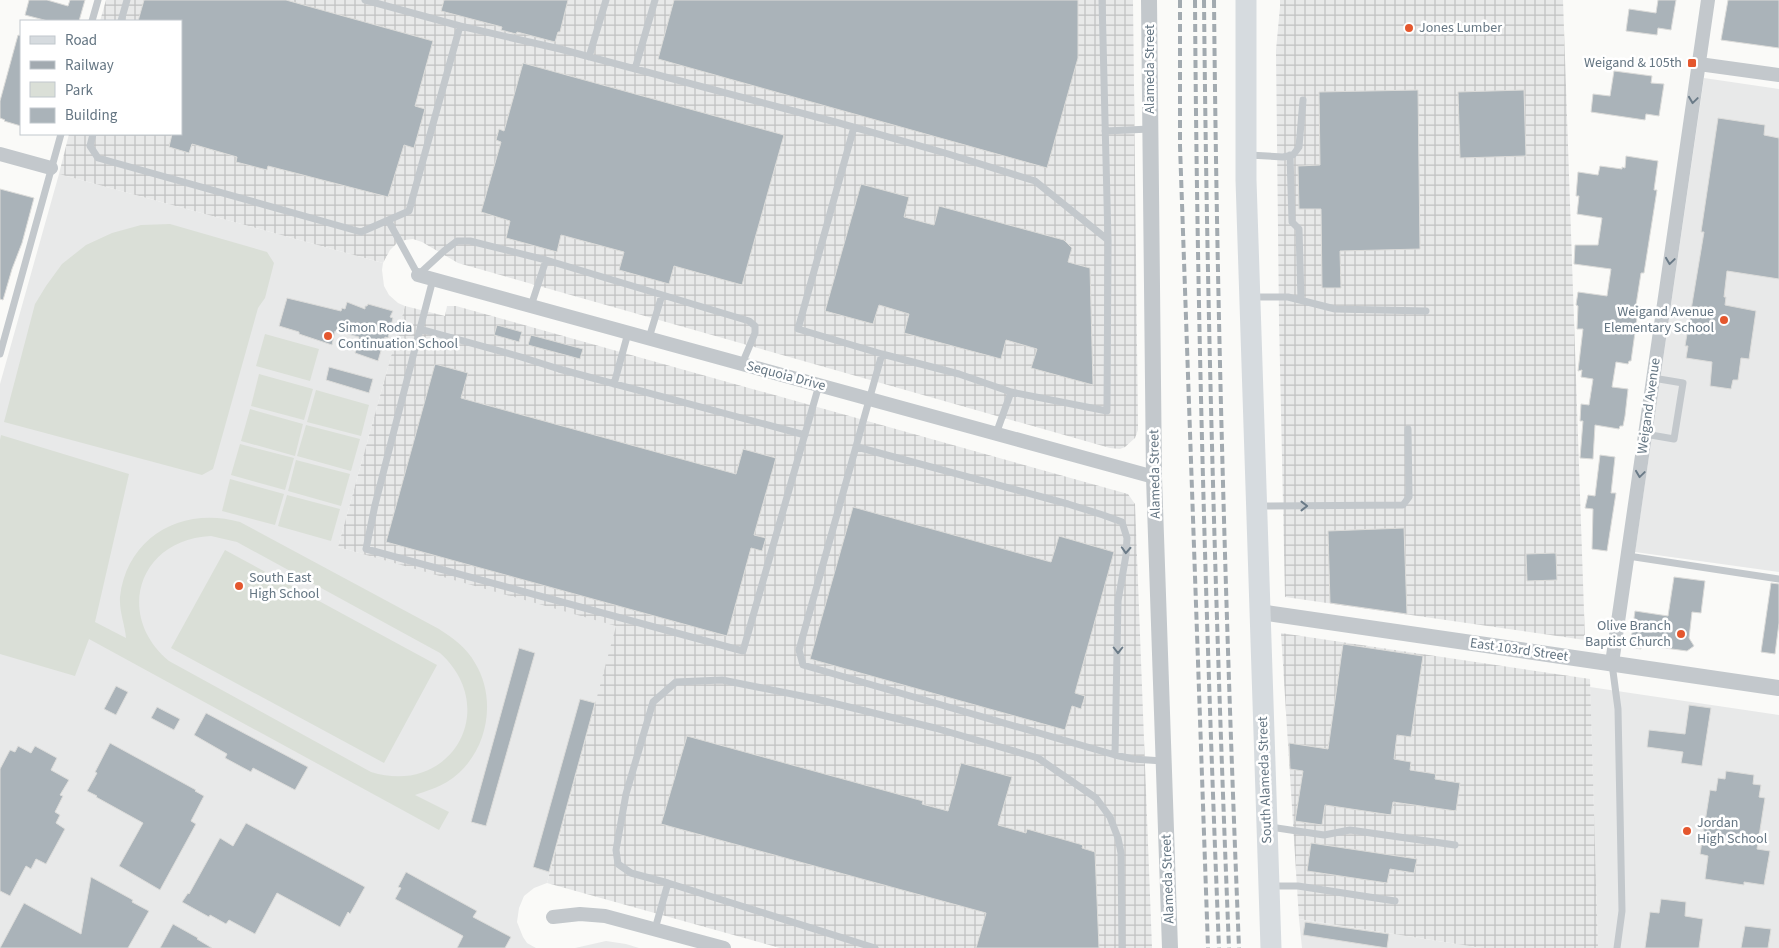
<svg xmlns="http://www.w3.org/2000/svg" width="1779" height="948" font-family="'Source Sans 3',sans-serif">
  <defs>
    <pattern id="industrial-grid" width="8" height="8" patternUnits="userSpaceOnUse" patternTransform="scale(1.25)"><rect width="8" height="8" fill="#e8e9e9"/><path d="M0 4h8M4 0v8" fill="none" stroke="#c0c1c2"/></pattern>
  </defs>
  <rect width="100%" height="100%" fill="#fafaf8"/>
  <!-- built -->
  <path fill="#e8e9e9" d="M1704,78L1779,89V572L1635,552Z
    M59,174L383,263L382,270L384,286L389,295L398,303L405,306L338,547L617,625L547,883L534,888L524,896L519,908L517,922L523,937L527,943L536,948H0V384Z
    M1590,687L1779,715V948H1598Z
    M1299,919L1482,948H1302Z
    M606,941L626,944L639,948H575Z"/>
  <!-- industrial -->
  <path fill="url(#industrial-grid)" d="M106,0H1133L1138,430L1135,438L1125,447L1120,449L1110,448L458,263L422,242L413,239L405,240L396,244L390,250L383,263L59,174L69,134H181V21H100Z
    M1280,0H1563L1585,640L1285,597L1279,320L1276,50L1280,7Z
    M405,306L445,316L447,306H456L1128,494L1135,504L1152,948H780L547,883L616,626L338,547Z
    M1281,633L1590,679L1598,948H1482L1299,919Z"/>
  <!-- park -->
  <path fill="#dadfd7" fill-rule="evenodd" d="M170,224L267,252L274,263L265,298L258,308L213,469L202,475L4,422L35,304L46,286L62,264L86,245L112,233L141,225Z
    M265,334L319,349L310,381L256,366Z
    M259,374L313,389L304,420L251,406Z
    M316,390L369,405L361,436L307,422Z
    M250,409L303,424L295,456L241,441Z
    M306,425L360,439L351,471L297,456Z
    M1,435L129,474L95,622L126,638C125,625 119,611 120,597C127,536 183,506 240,522L439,629C453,638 467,648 475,663C499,702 486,758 447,782C437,788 426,791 415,795L449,812L439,830L89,639L75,676L0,654V440ZM211,536L237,542L440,653C502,709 450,797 371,772L169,661C114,615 139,539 211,536Z
    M240,444L294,458L285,490L231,475Z
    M296,460L350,474L341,506L288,491Z
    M230,479L284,494L275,525L222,511Z
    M287,495L340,509L331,541L278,526Z
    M225,550L437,665L384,763L171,648Z"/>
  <!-- building -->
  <path fill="#aab3b9" stroke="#dcdcda" d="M29,0H47L68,6L70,0H85L79,21H48L25,15Z
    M144,0H286L433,41L415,106L425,109L414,148L404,145L388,197L268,166L267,170L236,162L237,157L192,144L189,153L169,147L172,134H181V21H138Z
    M444,0H568L560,32H558L555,42L517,32L516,34L501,30L502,27L441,11Z
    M674,0H1078V58L1047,168L658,59Z
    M1658,0H1676L1671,30L1658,28L1657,35L1626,31L1629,9L1656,13Z
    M1728,0H1779V48L1721,40Z
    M18,35L21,36V126L4,121L5,120L0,118V101Z
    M523,63L784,135L742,285L674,266L669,284L619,270L624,252L561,235L557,252L506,238L510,221L481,212L501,142L496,140L499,129L504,131Z
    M1614,71L1652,76L1651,83L1664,84L1659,116L1646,114L1645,120L1591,112L1593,94L1610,96Z
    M1418,90L1420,249L1340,251L1341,288H1322L1321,209H1299L1298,166L1320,165L1319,92Z
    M1524,90L1526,156L1460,158L1458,92Z
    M1718,118L1765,125L1764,135L1779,138V279L1727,271L1724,297H1726L1725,305L1756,311L1749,359L1741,358L1738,380H1733L1731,389L1710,386L1712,362L1686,358L1688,346H1685L1704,232H1701Z
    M1626,156L1658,161L1654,190H1657L1644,273H1641L1636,305L1640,306L1638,318H1637L1631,361H1629L1628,364L1616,362L1612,387L1628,389L1625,416L1623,426H1620L1619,429L1595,425L1593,459L1580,458L1583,421H1580L1581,404L1589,405L1593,379L1581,377L1582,370L1578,371L1583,329H1577L1578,306L1576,305L1578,292L1607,296L1611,269L1574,264L1575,245H1598L1602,218L1577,214L1579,196H1576L1578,172L1598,175L1600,166L1622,169V167L1625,168Z
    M861,184L909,197L904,217L934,225L939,206L1064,240L1072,248L1068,262L1090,268L1093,385L1031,368L1037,349L1006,340L1001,359L904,333L909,314L879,305L873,324L825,311Z
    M0,189L34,198L22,243L12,269L3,300L0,299Z
    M287,298L341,311L342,308L345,309L347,302L365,309V306H367L368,304L393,311L390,317L393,318L388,338L385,337L378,361L355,353L359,337L335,331L332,345L299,334V332L279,326Z
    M497,325L522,332L519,342L494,335Z
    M531,335L583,349L580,359L528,345Z
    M435,364L468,373L461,398L736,474L743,449L776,458L754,535L766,538L762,551L751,548L727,636L386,542Z
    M329,367L373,379L369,393L326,380Z
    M1600,455L1615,457L1611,493H1616L1607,551L1592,549L1593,509L1585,508L1588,495L1595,496Z
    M853,507L1051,562L1059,536L1114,552L1075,693L1085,696L1081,709L1072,706L1065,730L810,659Z
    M1404,528L1407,614L1330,603L1328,531Z
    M1556,553L1557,580L1527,581L1526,554Z
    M1674,577L1705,581L1701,613L1692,612L1689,638L1694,646L1687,651L1642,645L1641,649L1630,647L1635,611L1668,616Z
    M1771,583L1779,584V623L1775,654L1761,652Z
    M1343,644L1423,656L1411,737L1397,735L1394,759L1411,762L1410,770L1436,774L1435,779L1460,783L1456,811L1393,802L1391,815L1325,805L1322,825L1295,821L1303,771L1290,769L1289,743L1328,749Z
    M519,648L535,653L486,826L471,822Z
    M116,686L128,692L116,715L104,709Z
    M580,699L595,703L549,872L533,867Z
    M1689,705L1711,708L1702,766L1681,763L1683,752L1647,747L1649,730L1685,734Z
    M157,707L180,719L174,730L151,718Z
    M206,713L308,767L295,790L253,768L251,772L225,758L227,754L194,735Z
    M687,736L923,801L922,804L948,811L961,763L1012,777L998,825L1026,833L1027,829L1083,845L1082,848L1095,852L1099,948H976L986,913L661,824Z
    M110,743L196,790L195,791L204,796L191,821L196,824L160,890L119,866L143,823L96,797L97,796L87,791L97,773L95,772Z
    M18,746L31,753L35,746L57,758L51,770L69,780L60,795L63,796L55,812L60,815L56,823L65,829L46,864L36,859L31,869L26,866L10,896L0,891V769L10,750L15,752Z
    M1726,771L1754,775L1753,784L1761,785L1759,797L1765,798L1757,849L1770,851L1764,885L1744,882V885L1705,879L1708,856L1700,854L1710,790L1716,791L1718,778L1725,779Z
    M246,823L365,887L350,914L348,912L340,927L277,893L255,934L229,920L226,924L210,915L209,917L182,902L188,893L189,894L220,838L233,846Z
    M1311,843L1417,859L1414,873L1390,869L1387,883L1307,871Z
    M406,872L477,911L473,917L511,937L505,948H457L463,936L395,899L401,888L398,887Z
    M91,877L133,900L132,902L149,911L128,948H0L24,903L81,934Z
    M1661,899L1686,902L1685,916L1703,919L1699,948H1645L1650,912L1659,913Z
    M1305,922L1389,934L1387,948L1303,935Z
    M173,924L198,938L197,939L212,948H160Z
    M1745,926L1771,929L1768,948H1741Z"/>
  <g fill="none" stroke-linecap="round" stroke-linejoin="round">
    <!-- service -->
    <path stroke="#c3c8cc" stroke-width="7" d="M365,0L460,26
      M1102,0L1108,240
      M92,21L98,0
      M121,21L127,0
      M589,57L606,0
      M635,69L655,0
      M854,127L798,329L882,354
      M1105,131L1150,129
      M93,134L90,146L98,158L361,232L409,211L460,26L560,49L839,123L945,153L1035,181L1108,240L1107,411L1011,392
      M1249,155L1283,157L1293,155L1299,147L1303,100
      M1290,155L1292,222L1299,229L1301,300
      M388,220L418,275L444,251L457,241H470L546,260L749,321L755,326V333L742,364
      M1251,297H1288L1335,309L1426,311
      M531,306L546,260
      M420,329L433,279
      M649,338L662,295
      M0,354L61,134
      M614,384L628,333
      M996,434L1011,392L959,374L882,354L799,650L803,665L1115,755L1133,759L1163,761
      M1645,434L1674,439L1683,383L1653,378
      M805,435L559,369L521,357L420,329L375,505L366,549L743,651L819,385
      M857,447L1068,504L1103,515L1122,522L1127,538L1126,555L1118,601L1115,755
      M1258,506L1403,505L1409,497L1408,429
      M1628,556L1779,579
      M1612,664L1618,709L1622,911L1617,948
      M1270,827L1324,835L1350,830L1455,845
      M1272,886H1298L1395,901
      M655,929L668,883
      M875,948L668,883L631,873L618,864L616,850L626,794L653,702L676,682L722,680L812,698L935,728L1038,758L1096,798L1110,817L1118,838L1121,853L1122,948"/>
    <!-- minor -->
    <path stroke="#c3c8cc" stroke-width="14" d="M1699,64L1779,75
      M0,154L51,168
      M418,275L1154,477
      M1612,663L1708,0
      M553,917L580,914L605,916L724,948"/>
    <!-- tertiary -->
    <path stroke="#c3c8cc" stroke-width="16" d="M1149,0L1154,477L1170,948
      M1260,612L1779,688"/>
    <!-- primary -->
    <path stroke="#d6dbdf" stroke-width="21" d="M1246,0V180L1271,948"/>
    <!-- rail -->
    <path stroke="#a2aab0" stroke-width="4" stroke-dasharray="8 4" stroke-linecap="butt" d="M1180,0V146L1208,948
      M1195,0C1197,316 1206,632 1219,948
      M1204,0C1207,316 1216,632 1229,948
      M1214,0C1217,316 1226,632 1239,948"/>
  </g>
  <!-- one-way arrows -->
  <defs><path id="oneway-chevron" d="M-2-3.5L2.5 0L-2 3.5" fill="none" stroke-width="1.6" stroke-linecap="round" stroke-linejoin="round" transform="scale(1.25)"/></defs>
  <g stroke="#6a7a87">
    <use href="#oneway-chevron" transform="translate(1693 100) rotate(98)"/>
    <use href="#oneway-chevron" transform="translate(1670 261) rotate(98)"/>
    <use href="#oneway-chevron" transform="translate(1640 474) rotate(98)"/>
    <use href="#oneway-chevron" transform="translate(1304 506)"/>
    <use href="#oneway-chevron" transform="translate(1126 550) rotate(93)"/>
    <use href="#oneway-chevron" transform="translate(1118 650) rotate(90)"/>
  </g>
  <!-- markers -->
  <g fill="#e4572e" stroke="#fff" stroke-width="2">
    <circle cx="1409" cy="28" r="5"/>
    <rect x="1687" y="58" width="10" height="10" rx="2.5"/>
    <circle cx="1724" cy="320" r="5"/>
    <circle cx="328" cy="336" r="5"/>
    <circle cx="239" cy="586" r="5"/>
    <circle cx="1681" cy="634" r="5"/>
    <circle cx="1687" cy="831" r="5"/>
  </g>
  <g text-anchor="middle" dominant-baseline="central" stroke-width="5" stroke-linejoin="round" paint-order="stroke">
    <!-- poi labels -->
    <g font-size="14" fill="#657683" stroke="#fff" text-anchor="start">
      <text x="1419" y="28">Jones Lumber</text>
      <text x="1682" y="63" text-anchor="end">Weigand &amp; 105th</text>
      <text x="1714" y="312" text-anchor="end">Weigand Avenue<tspan x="1714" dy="16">Elementary School</tspan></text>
      <text x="338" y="328">Simon Rodia<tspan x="338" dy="16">Continuation School</tspan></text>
      <text x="249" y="578">South East<tspan x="249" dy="16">High School</tspan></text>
      <text x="1671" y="626" text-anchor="end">Olive Branch<tspan x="1671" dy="16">Baptist Church</tspan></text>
      <text x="1697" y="823">Jordan<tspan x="1697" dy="16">High School</tspan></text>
    </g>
    <!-- street labels -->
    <g font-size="14" fill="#657683" stroke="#fff">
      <text transform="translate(1150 69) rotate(-90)">Alameda Street</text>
      <text transform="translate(786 376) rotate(15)">Sequoia Drive</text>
      <text transform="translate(1649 406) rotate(-82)">Weigand Avenue</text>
      <text transform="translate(1155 474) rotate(-91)">Alameda Street</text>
      <text transform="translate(1519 650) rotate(8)">East 103rd Street</text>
      <text transform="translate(1265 780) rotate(-92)">South Alameda Street</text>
      <text transform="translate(1168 879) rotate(-92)">Alameda Street</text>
    </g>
  </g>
  <!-- legend -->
  <rect x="20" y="20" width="162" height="115" fill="#ffffff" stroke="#c1c8cd"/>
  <rect x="30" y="36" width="25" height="8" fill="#d6dbdf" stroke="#c1c8cd"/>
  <text x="65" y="45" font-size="15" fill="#657683">Road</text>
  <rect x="30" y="61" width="25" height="8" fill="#a2aab0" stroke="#c1c8cd"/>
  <text x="65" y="70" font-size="15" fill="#657683">Railway</text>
  <rect x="30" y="82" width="25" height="15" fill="#dadfd7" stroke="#c1c8cd"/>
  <text x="65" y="95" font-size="15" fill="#657683">Park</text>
  <rect x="30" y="108" width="25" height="15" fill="#aab3b9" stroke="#c1c8cd"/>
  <text x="65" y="120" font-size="15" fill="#657683">Building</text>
</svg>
